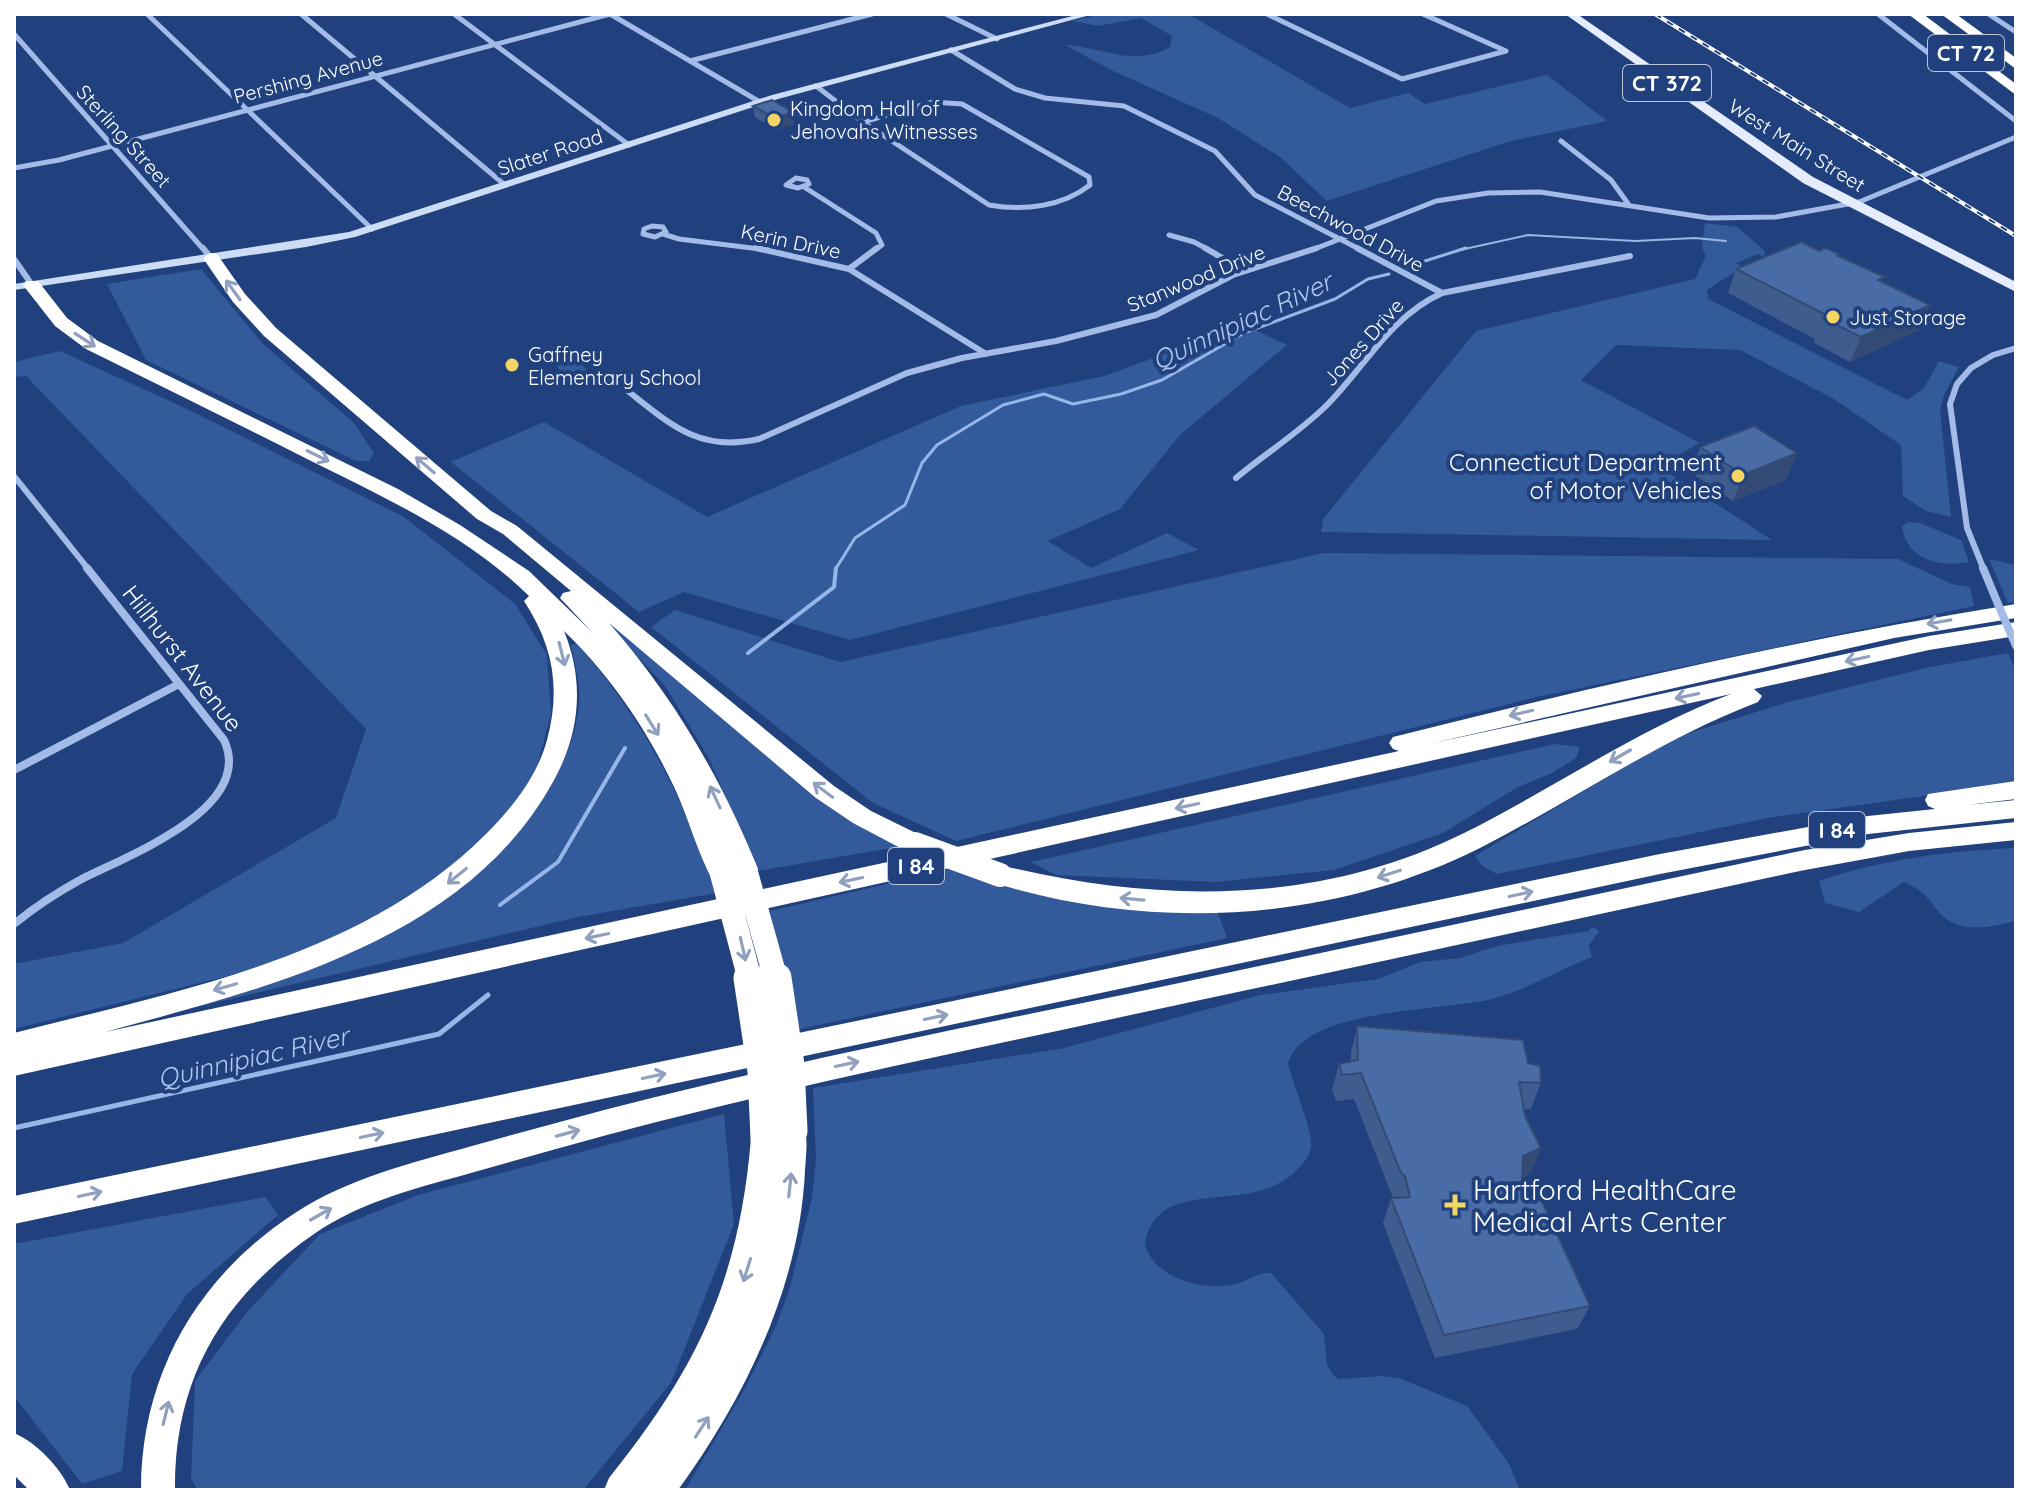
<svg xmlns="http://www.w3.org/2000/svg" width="2030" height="1504" font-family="Quicksand,sans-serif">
  <rect width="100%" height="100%" fill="#20417d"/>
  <!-- green -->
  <path fill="#335a9b" d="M1101,14H1188L1350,108L1408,93L1425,104L1547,75L1607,121L1511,141L1327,201L1280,157L1218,118L1113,71L1065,45C1103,47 1133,68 1170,47L1172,36L1141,18L1098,26L1072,21Z
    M1705,223L1737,227L1765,251L1764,257L1758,254L1736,263L1742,267L1707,290L1708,299L1907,400L1924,388L1939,361L1959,367L1944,395L1940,410L1951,517L1926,511L1903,496L1901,445L1834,399L1740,350L1616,345L1581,380L1700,443L1658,466L1772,540L1321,532L1323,519L1476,331L1695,279L1706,256L1702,247Z
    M201,269L262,343L354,423L374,453L369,461H356L146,360L107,284Z
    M1244,325L1287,345L1180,435L1120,509L1048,541L1091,568L1167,533L1199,550L850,640L684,592L639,612L451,462L544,422L707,517L961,406L1104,376Z
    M564,343L591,375L569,382L543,349Z
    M60,351L185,408L404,517L515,604L547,655L551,714L533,782L474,851L377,918L280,963L14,1029V964L123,943L336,818L366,729L26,376L14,377V362Z
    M1909,522L1920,523L1961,540L1969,562C1938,568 1906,559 1902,526Z
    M1324,553L1898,559L1952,584L1970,587L1974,606L1537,697L956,841L873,803L651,627L675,610L840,662Z
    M1989,559L2016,565V602L2008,603Z
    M613,624L811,793L903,846L757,871L709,758L665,686L609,626Z
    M577,643C646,724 681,793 717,893L578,917L197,1007L198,1002C249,985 304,972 354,951C449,911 567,815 579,705C581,686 575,664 571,645Z
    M2008,653L2016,672V783L1768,818L1497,874L1482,866L1475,856L1636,760L1689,733L1785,703L1930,667Z
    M1555,744L1580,747L1576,758L1552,773L1518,787L1443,833L1334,870L1216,882L1056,875L1031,862Z
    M2016,848V921C1989,927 1958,936 1937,910C1924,893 1924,892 1904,882L1859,912L1825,903L1819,881C1883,859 1949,851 2016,848Z
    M956,868L1217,910L1227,938L795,1030L770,911Z
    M1593,927L1599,931L1589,945L1592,957C1561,969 1527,989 1496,998C1447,1012 1306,1006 1288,1063C1292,1082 1313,1131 1311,1146C1310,1157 1302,1164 1295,1172C1248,1217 1159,1173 1145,1243C1152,1278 1204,1292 1235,1284C1249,1281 1256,1272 1271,1273L1324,1334L1327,1365L1333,1375L1339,1379L1382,1376L1399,1378L1467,1406L1508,1462L1520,1490H685L743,1392L775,1328L789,1291L812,1198L816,1159L813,1088L1064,1048L1260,995L1378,979L1420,962L1460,958L1497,946L1588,931Z
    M724,1114L734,1224L671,1383L583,1490H198L191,1479L195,1381L247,1312L320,1234L418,1195Z
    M265,1197L278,1215L187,1294L132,1374L122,1471L82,1484L14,1396V1244Z"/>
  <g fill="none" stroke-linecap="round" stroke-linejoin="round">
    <!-- stream-far3 -->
    <path stroke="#97b6e8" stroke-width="2" d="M1460,250L1528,235L1635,241L1695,238L1726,241"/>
    <!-- stream-far2 -->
    <path stroke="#97b6e8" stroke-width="3" d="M1406,267L1466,248
      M835,570L855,538L905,505L922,463L937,445L1003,405L1044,394L1073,404L1121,394L1162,380L1244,333L1335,299L1368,279L1389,274"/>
    <!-- stream-far1 -->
    <path stroke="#97b6e8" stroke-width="4" d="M748,653L834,587L836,568
      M500,905L558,862L625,748"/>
    <!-- stream -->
    <path stroke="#97b6e8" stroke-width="5" d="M14,1128L439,1034L488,995"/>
    <!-- minor-far2 -->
    <path stroke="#a3bce7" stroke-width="5" d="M147,14L372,229
      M301,14L505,185
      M454,14L629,145
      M946,14L997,39
      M1267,14L1402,79L1506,51
      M1423,14L1506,51
      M1878,14L2016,121
      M14,34L204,250
      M951,50L1015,89L1045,98L1124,106L1215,151L1255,195L1361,250
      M690,61L872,14
      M816,86L863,122
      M933,102L962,104L1089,177L1090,185C1062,207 1023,211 989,205L863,122Z
      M1561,141L1611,180L1629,205
      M14,168L59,160L610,14L760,102
      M796,178L807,180L809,184L798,188L786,185Z
      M804,187L876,233L882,245L875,250
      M652,226L663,227L666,232L655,237L643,234L644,229Z
      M663,234L679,239L768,250
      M1169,235L1194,242L1209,250
      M1312,250L1436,201L1488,193L1540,192L1709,218L1776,217L1859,202L2016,137"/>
    <!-- minor-far1 -->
    <path stroke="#a3bce7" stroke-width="6" d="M203,248L211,258
      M756,248L849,269L986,354
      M1205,248L1245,271
      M1357,248L1442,293
      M14,259L32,285
      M849,269L877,248
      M624,388C669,423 698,453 759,439L907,373L962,358L1056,341L1156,315L1233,275L1317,248
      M14,476L89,570
      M1236,478C1266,453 1300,432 1328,404C1366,365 1390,317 1442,293L1630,256
      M1984,570L1967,528L1950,404L1957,384L1971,368L1993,355L2016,348"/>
    <!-- minor -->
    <path stroke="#a3bce7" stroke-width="8" d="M1983,568L1998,604
      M14,770L179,684
      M14,924C35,907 56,893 80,880C126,856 256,809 224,740L87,568"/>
    <!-- tertiary -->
    <path fill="#a3bce7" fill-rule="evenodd" d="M1984,14H1993L2016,29V35Z"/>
    <!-- secondary -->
    <path fill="#cddcf5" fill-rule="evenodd" d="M1080,14H1094L778,99L355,237L306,247L14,290V284L349,232L772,95Z"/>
    <!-- primary -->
    <path fill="#e5ecfd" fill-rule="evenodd" d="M1565,14H1577L1813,177L2016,282V292L1803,183Z"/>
    <!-- motorway -->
    <path fill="#fff" fill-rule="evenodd" d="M1908,14H1923L2016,84V95Z
      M1941,14H1956L2016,58V69Z
      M211,253L217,254L245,294L276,328L491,511L517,526L834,786L871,811L924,837L928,844L924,851L915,853L906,851L853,823L816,798L609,623C674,697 721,778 758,869L754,876L745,879L735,874L731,881L722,884L713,881C697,852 689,819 675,789C648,731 610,675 564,631C585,682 580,734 553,782C465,941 267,988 105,1032L1399,751L1393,749L1389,743L1393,737L1401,735C1604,684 1809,637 2016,604V618L1894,638L1429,744L1929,636L2016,622V636L1929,650L1754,689L1762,696L1758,702C1659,740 1574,800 1480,848C1330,923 1150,932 991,882L987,875L991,868L1000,865C1155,903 1316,906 1462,834C1553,789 1636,730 1731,694L14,1076V1033C177,991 361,958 485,835C512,808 537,777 547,740C561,688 553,645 524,601L529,596C468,536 386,498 311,461C236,423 161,386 86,349L55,326L23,285L26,281H38L67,318L98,341L398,489L460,525L529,571L592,632L560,598L563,593L571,591L503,534L477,519L264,336L233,302L203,258Z
      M2016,781V799L1967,805L2016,800V818L1868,834L1660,874L14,1224V1196L1660,854L1868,816L1935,809L1928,806L1925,800L1928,794Z
      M2016,822V840L1909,851L1805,870C1579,918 1353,968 1126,1016C984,1047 842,1076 701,1111C626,1129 552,1150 478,1171C422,1187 363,1200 314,1234C223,1297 174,1378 175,1490H141C141,1374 198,1276 295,1213C348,1178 412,1163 472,1146C548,1125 624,1104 701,1086C842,1052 985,1023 1127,994C1353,946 1579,898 1805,850L1909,833Z
      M792,1118L802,1122C809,1136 806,1154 805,1170C800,1286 745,1398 678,1490H604L609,1478C698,1367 739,1281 751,1138L756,1129L766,1125L777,1131L782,1122Z
      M14,1433C36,1442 61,1468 70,1490H29L14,1475Z"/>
    <defs>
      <path id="rail" d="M1655,14L2016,236"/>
    </defs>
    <!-- rail casing -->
    <use href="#rail" stroke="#fff" stroke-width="4"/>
    <!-- rail -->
    <use href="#rail" stroke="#20417d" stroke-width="2" stroke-dasharray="7" stroke-linecap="butt"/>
    <!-- minor-bridge -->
    <path stroke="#a3bce7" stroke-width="8" d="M1998,604L2016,646"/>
    <!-- motorway-bridge-far1 -->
    <path stroke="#fff" stroke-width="24" d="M915,844L1000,875
      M745,869L776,980
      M722,874L750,980"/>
    <!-- motorway-bridge -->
    <path stroke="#fff" stroke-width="31" d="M749,978L763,1071L766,1138
      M776,978L789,1065L792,1131"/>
  </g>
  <!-- wall -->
  <path fill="#3f5c8f" d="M753,106L793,112L794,124L776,130L755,117Z
    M1819,251L1841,255L1840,257L1883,282L1919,330L1850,362L1814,343L1815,339L1728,293L1736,269Z
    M1700,447L1786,480L1733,501L1691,473Z
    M1357,1026L1528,1063L1541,1083L1531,1109H1524L1531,1173L1523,1177L1522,1185L1590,1306L1577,1329L1435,1358L1383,1223L1391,1198H1393L1354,1099L1336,1101L1332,1090L1339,1064L1351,1062V1052Z"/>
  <!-- shaded-wall -->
  <path fill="#334b74" d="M793,112L794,124L776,130L775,118Z
    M1930,305L1919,330L1850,362L1861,337Z
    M1797,453L1786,480L1733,501L1743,475Z
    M1541,1148L1531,1173L1513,1182L1523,1156Z"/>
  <!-- building -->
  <path fill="#496ba6" stroke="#334b74" stroke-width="2" d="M772,100L793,112L775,118L753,106Z
    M1801,242L1819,251L1826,248L1841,255L1838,256L1885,277L1878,280L1930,305L1861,337L1823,318L1828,316L1736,269Z
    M1754,426L1797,453L1743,475L1700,447Z
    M1357,1026L1523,1040L1528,1063L1540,1066L1541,1083L1519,1082L1525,1116L1541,1148L1523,1156L1522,1185L1535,1186L1590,1306L1444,1335L1391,1198L1410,1197L1405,1176L1401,1173L1361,1073L1342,1075L1339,1064L1358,1060Z"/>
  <!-- one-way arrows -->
  <defs><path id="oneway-shaft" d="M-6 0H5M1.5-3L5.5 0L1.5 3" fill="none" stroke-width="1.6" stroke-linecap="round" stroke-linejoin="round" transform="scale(2)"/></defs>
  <g stroke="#90a0be">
    <use href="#oneway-shaft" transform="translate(233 290) rotate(-126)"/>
    <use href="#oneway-shaft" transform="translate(85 340) rotate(33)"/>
    <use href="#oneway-shaft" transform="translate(318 456) rotate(26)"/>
    <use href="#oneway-shaft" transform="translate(425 465) rotate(-140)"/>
    <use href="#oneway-shaft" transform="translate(1939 622) rotate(170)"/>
    <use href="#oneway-shaft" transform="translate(562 654) rotate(76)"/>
    <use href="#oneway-shaft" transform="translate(1857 659) rotate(168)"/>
    <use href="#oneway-shaft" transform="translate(1687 696) rotate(168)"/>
    <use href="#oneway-shaft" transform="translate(1521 713) rotate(167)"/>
    <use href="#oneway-shaft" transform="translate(652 725) rotate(58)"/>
    <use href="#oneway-shaft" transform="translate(1620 756) rotate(150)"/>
    <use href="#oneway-shaft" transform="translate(823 790) rotate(-143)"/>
    <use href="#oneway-shaft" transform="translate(715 797) rotate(-115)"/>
    <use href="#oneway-shaft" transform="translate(1187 806) rotate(168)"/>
    <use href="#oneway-shaft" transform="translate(1389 874) rotate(162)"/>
    <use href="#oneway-shaft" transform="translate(457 876) rotate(141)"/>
    <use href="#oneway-shaft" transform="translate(851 880) rotate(168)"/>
    <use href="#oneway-shaft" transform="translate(1521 894) rotate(-12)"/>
    <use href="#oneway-shaft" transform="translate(1132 899) rotate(-175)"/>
    <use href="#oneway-shaft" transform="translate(597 936) rotate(168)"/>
    <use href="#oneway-shaft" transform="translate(743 949) rotate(77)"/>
    <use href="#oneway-shaft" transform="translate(225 987) rotate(164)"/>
    <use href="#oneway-shaft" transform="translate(936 1017) rotate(-12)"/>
    <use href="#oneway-shaft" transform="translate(847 1064) rotate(-12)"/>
    <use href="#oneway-shaft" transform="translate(654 1076) rotate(-12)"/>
    <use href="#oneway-shaft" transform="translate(568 1133) rotate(-15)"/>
    <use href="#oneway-shaft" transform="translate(372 1135) rotate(-12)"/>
    <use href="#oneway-shaft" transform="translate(790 1185) rotate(-84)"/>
    <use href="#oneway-shaft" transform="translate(90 1194) rotate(-12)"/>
    <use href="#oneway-shaft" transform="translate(321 1214) rotate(-30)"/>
    <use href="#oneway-shaft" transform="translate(747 1270) rotate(107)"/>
    <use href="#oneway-shaft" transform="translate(166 1413) rotate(-76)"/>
    <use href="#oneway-shaft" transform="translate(702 1427) rotate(-57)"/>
  </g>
  <!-- markers -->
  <g fill="#f4d664" stroke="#20417d" stroke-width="3">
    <circle cx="774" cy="120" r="8"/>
    <circle cx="1833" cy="317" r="8"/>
    <circle cx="512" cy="365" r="8"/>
    <circle cx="1738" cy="476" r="8"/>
    <path d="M1451 1193h8v8h8v8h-8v8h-8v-8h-8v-8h8z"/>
  </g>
  <g text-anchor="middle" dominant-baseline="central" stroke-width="8" stroke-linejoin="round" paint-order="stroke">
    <!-- far-street labels -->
    <g font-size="20" fill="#fff" stroke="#20417d">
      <text transform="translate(308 77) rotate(-15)">Pershing Avenue</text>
      <text transform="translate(124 136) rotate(48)">Sterling Street</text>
      <text transform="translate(1797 145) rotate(32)">West Main Street</text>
      <text transform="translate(550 152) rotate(-18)">Slater Road</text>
      <text transform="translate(1351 228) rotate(28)">Beechwood Drive</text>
      <text transform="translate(791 241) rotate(12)">Kerin Drive</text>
      <text transform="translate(1196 278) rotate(-22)">Stanwood Drive</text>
      <text transform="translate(1363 342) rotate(-48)">Jones Drive</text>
    </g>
    <!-- far-poi labels -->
    <g font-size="20" fill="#fff" stroke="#20417d" text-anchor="start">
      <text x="790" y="108">Kingdom Hall of<tspan x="790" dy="23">Jehovahs Witnesses</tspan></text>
      <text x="1849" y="317">Just Storage</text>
      <text x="528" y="354">Gaffney<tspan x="528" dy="23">Elementary School</tspan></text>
    </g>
    <!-- shield labels -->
    <g fill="#20417d" stroke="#bcc6d8" stroke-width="2">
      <rect x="1928" y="35" width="76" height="36" rx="6"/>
      <rect x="1623" y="65" width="88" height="36" rx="6"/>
      <rect x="1809" y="812" width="56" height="36" rx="6"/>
      <rect x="888" y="848" width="56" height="36" rx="6"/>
    </g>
    <g font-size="22" font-weight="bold" fill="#fff">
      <text x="1966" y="53">CT 72</text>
      <text x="1667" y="83">CT 372</text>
      <text x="1837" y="830">I 84</text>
      <text x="916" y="866">I 84</text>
    </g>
    <!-- poi labels -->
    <g font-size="24" fill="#fff" stroke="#20417d" text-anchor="end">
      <text x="1722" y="462">Connecticut Department<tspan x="1722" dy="28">of Motor Vehicles</tspan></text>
    </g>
    <!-- street labels -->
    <g font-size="24" fill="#fff" stroke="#20417d">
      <text transform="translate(183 658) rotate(52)">Hillhurst Avenue</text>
    </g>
    <!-- water labels -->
    <g font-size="26" font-style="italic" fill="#afc7ee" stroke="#20417d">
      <text transform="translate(1242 321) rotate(-25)">Quinnipiac River</text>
      <text transform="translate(253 1057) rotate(-13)">Quinnipiac River</text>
    </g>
    <!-- near-poi labels -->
    <g font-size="28" fill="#fff" stroke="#20417d" text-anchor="start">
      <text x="1473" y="1189">Hartford HealthCare<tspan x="1473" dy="32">Medical Arts Center</tspan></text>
    </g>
  </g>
  <!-- border -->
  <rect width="2030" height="1504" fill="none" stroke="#ffffff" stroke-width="32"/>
</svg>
